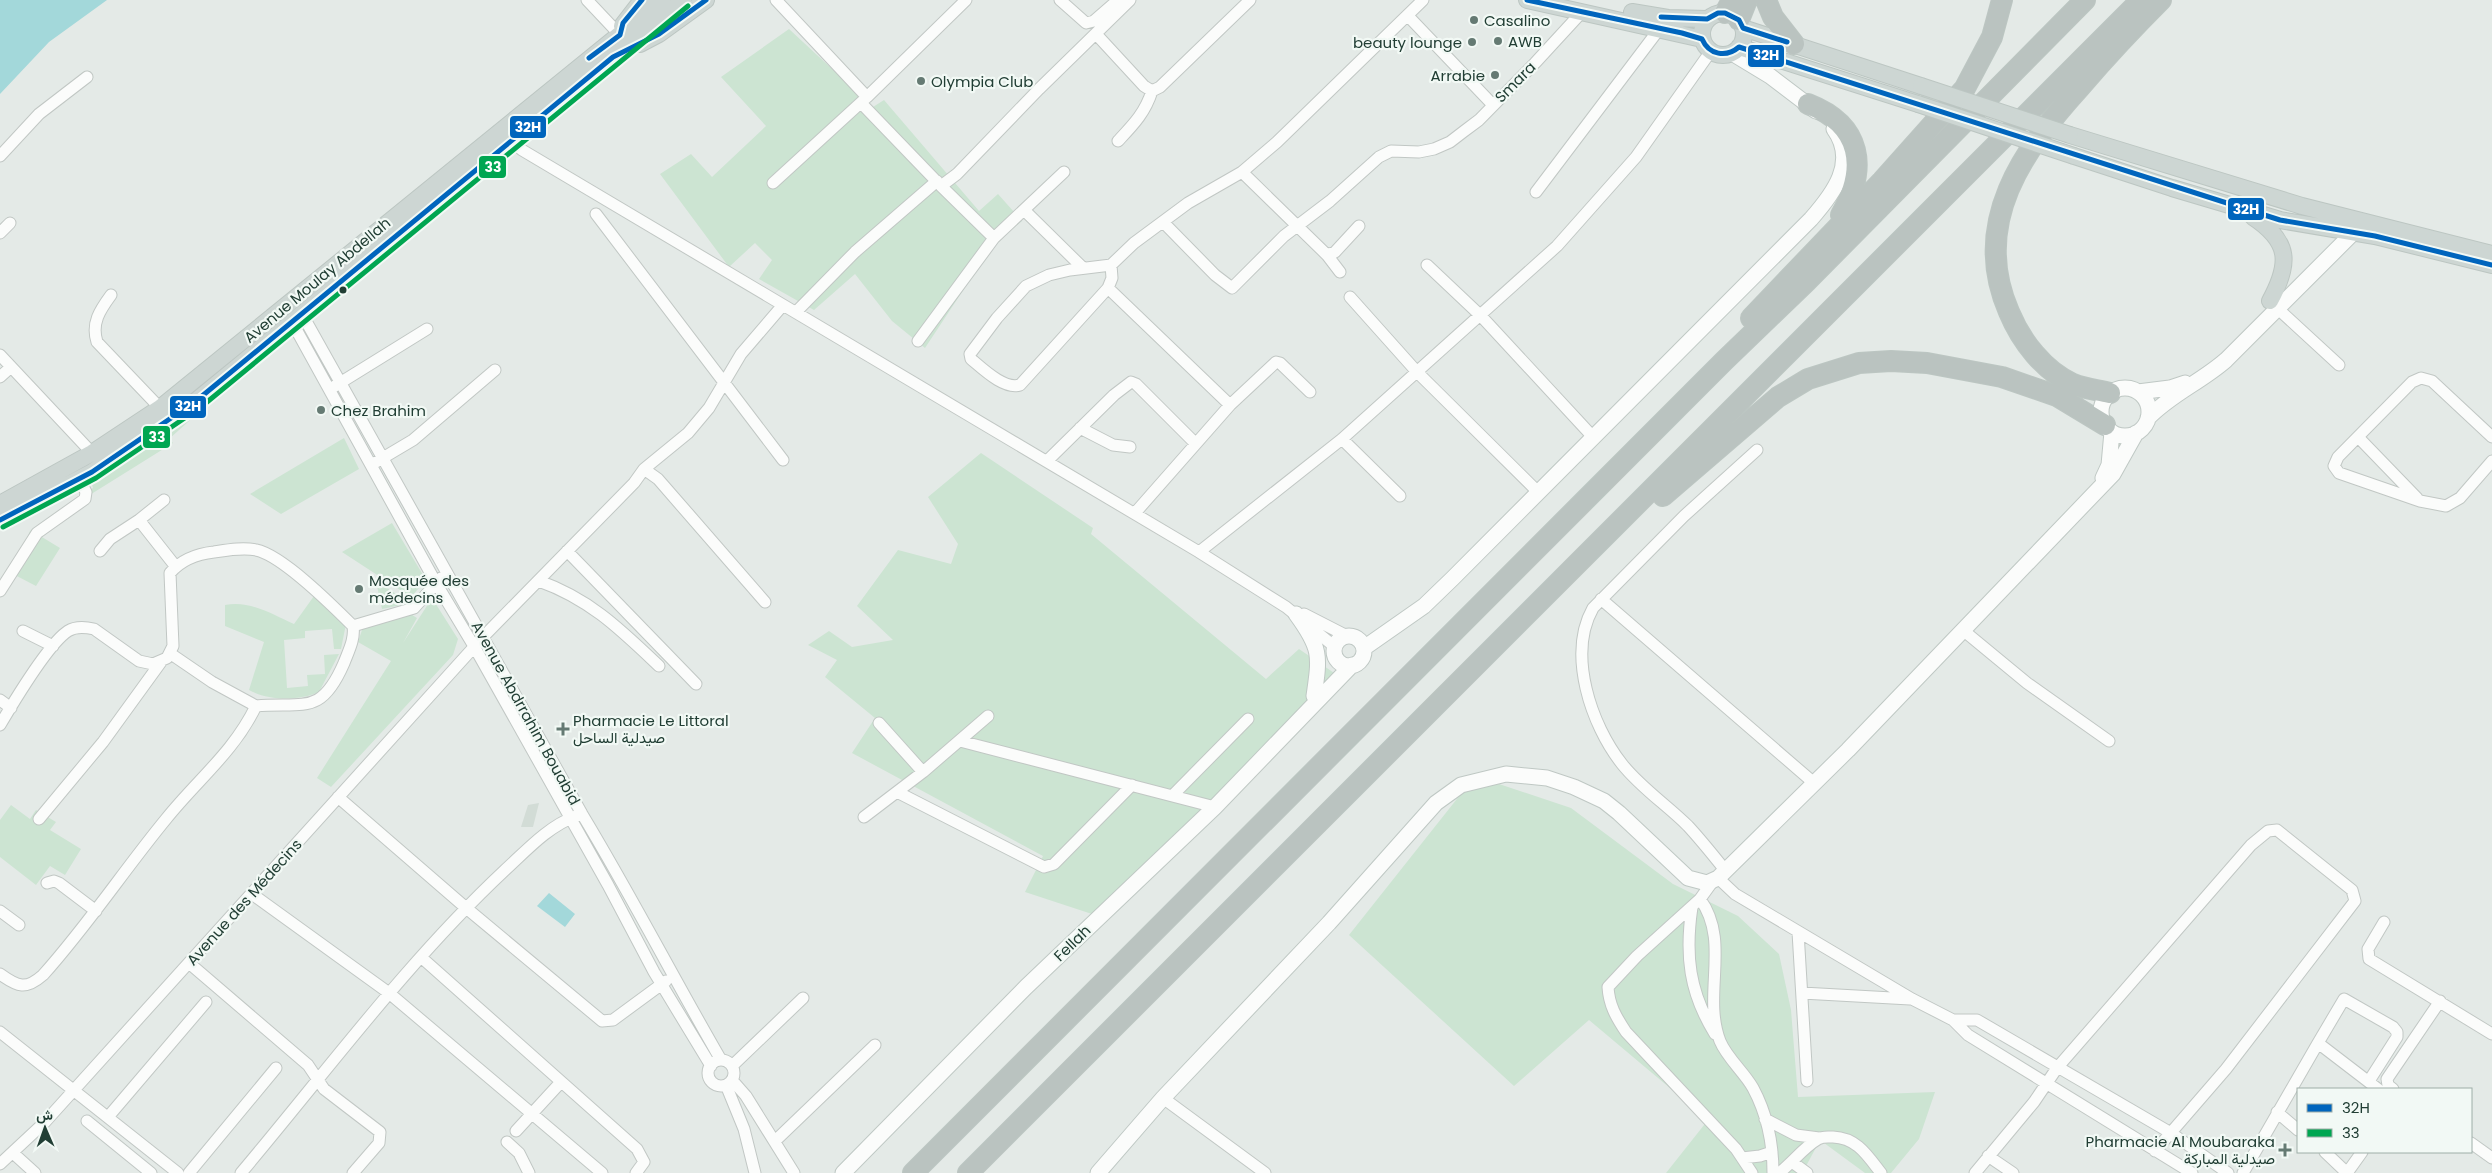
<svg xmlns="http://www.w3.org/2000/svg" width="2492" height="1173" font-family="Poppins,Vazirmatn,sans-serif">
  <rect width="100%" height="100%" fill="#e4eae7"/>
  <!-- built -->
  <path fill="#d2dcd6" d="M539,803L533,827H521L528,805Z"/>
  <!-- green -->
  <path fill="#cce4d2" d="M789,29L873,107L884,100L979,211L998,194L1022,221L993,245L925,348L892,321L855,274L814,310L759,279L772,260L755,243L729,267L660,174L691,154L712,177L766,126L721,77Z
    M196,409L198,413L169,439L173,443L32,531L60,548L36,586L13,574L30,531L93,488L91,480Z
    M344,438L359,469L281,514L250,494Z
    M981,453L1093,528L1091,534L1266,679L1299,649L1340,677L1095,915L1025,892L1043,856L852,753L875,718L825,677L837,660L808,645L829,631L852,647L893,640L857,606L898,550L951,564L958,544L928,497Z
    M392,523L426,580L411,597L342,552Z
    M376,581L410,603L382,609Z
    M314,596L346,624L341,649H334L332,629L305,631V638L284,640L287,688L308,686L307,675L325,674L324,655L339,654L319,692C299,701 269,701 249,690L264,642L225,626V605C250,600 271,614 294,624Z
    M432,598L458,639L453,655L331,787L317,778L391,661L358,642L363,627L409,613L417,618L403,643Z
    M1499,784L1571,808L1673,884L1738,916L1779,954L1791,1010L1798,1097L1935,1092L1919,1139L1891,1173H1865L1820,1140L1805,1168L1811,1173H1666L1708,1120L1589,1020L1514,1086L1349,935L1464,790Z
    M11,805L30,819L36,810L56,822L50,830L81,849L65,875L50,866L36,885L0,857V820Z"/>
  <!-- water -->
  <path fill="#a3d8da" d="M0,0H107L49,42L0,94Z
    M549,893L575,914L565,927L537,906Z"/>
  <g fill="none" stroke-linecap="round" stroke-linejoin="round">
    <defs>
      <path id="street" d="M587,0L620,35
        M1060,0L1086,23L1094,21L1118,0
        M1408,16L1493,105
        M1096,34L1144,86L1152,91
        M867,97L966,0
        M861,103L941,186L957,174L1039,89L1130,0
        M511,141L522,150L1199,552L1286,607L1335,647
        M1118,141C1133,125 1145,113 1152,91L1160,87L1250,0
        M0,156L39,114L87,77
        M1242,172L1327,255L1335,252L1359,226
        M773,183L867,97L776,0
        M941,186L994,238
        M1536,192L1660,28
        M1024,210L1083,268
        M596,214L783,460
        M1163,222L1215,275L1232,288L1284,236L1330,201L1379,157L1391,151L1419,152L1434,149L1450,142L1463,132L1479,120L1535,63L1581,13
        M0,233L10,223
        M1327,255L1340,272
        M1111,265L1112,278L1108,288L1020,385C1004,390 982,368 971,359L970,354L997,318L1026,286L1049,275L1070,270L1111,265L1134,243L1188,203L1242,172L1277,142L1423,0
        M1427,265L1481,316L1593,437
        M1108,288L1230,405L1135,513
        M111,295C100,310 91,323 97,342L160,408
        M1350,297L1417,372L1538,492
        M2277,308L2339,365
        M796,312L855,252L937,181
        M302,314L582,814C631,895 674,979 721,1060
        M292,322L436,583L475,648L608,885L654,972L711,1066
        M918,341L994,238L1064,172
        M0,355L92,453
        M0,377L11,367
        M335,386L427,329
        M1230,405L1276,362L1280,363L1310,392
        M1080,428L1113,445L1130,447
        M2358,437L2417,498
        M2492,437L2432,381L2421,378L2412,382L2338,457L2334,466L2339,473L2420,501L2446,506L2460,498L2492,461
        M1342,439L1400,496
        M1047,461L1114,395L1131,382L1136,384L1195,443
        M376,462L413,440L495,370
        M644,469L688,433L709,408L741,354L783,305
        M139,520L176,567
        M100,551L110,539L139,520L164,500
        M567,551L696,684
        M1199,552L1342,439L1557,246L1636,157L1711,51
        M539,581C590,599 621,630 659,666
        M0,591L37,533L85,499L86,492L79,479
        M1601,599L1814,783
        M1304,614L1347,636
        M353,626L414,608L441,578
        M23,631L53,646
        M1964,631L2027,683L2109,741
        M171,654L212,682L256,706
        M0,700L11,708
        M879,723L923,772
        M0,725C13,703 48,644 68,631C76,626 85,627 94,629L139,661L153,664L167,658L173,646L170,573C181,560 196,554 214,552C227,550 243,547 256,550C282,555 333,606 353,626C355,639 349,650 344,663C321,716 305,702 256,706C233,753 198,779 166,819C124,870 88,925 43,975C26,990 18,987 0,974
        M960,741L1215,807
        M897,792L1044,867L1054,864L1132,785
        M1173,795L1248,719
        M338,797L465,907L602,1021L613,1020L666,981
        M864,817L923,772L988,716
        M39,819L103,742L161,662
        M1725,870C1713,855 1701,840 1688,826C1667,805 1641,788 1622,764C1591,725 1567,654 1593,608L1684,516L1757,450
        M1718,878L1735,894L1912,999L1953,1020L1968,1035L2192,1173
        M1713,881L1700,899L1637,956L1608,987C1609,1005 1616,1017 1626,1032L1736,1149L1752,1173
        M47,883L54,881L59,883L96,911
        M252,894L389,993L602,1173
        M1700,899C1731,941 1702,995 1720,1041C1727,1058 1744,1072 1753,1088C1767,1114 1773,1144 1773,1173
        M1692,907C1685,955 1689,992 1715,1034
        M0,911L19,925
        M2384,922L2368,949L2369,959L2492,1034
        M1798,932L1807,1081
        M422,958L637,1149L644,1162L636,1173
        M189,963L308,1065L324,1089L380,1132L379,1143L353,1173
        M1802,993L1910,999
        M1953,1020H1977L2171,1133L2228,1173
        M0,1032L178,1173
        M2318,1043L2344,999L2393,1027L2397,1032V1037L2369,1081
        M708 1073a13 13 0 1 1 26 0a13 13 0 1 1-26 0Z
        M732,1066L803,998
        M732,1080L746,1096L794,1173
        M726,1085L744,1129L755,1173
        M2393,1089L2388,1085L2387,1079L2440,1001
        M1163,1098L1265,1173
        M2277,1112L2298,1130
        M108,1117L206,1002
        M1765,1119L1796,1135L1819,1138
        M87,1121L151,1173
        M516,1131L561,1082
        M775,1141L875,1045
        M507,1142L519,1153L529,1173
        M2471,1143L2492,1158
        M2325,1152L2347,1173
        M13,1153L35,1173
        M1988,1156L2013,1173
        M1742,1158L1760,1156L1772,1152
        M1792,1162L1807,1173
        M0,1164L45,1122L483,637L634,483L644,469L658,479L765,602
        M189,1173L276,1068
        M241,1173C327,1071 407,962 504,871C526,851 547,827 576,816
        M1779,1173C1792,1163 1804,1147 1818,1139C1823,1136 1828,1137 1833,1137C1857,1138 1867,1155 1881,1173
        M1975,1173L2034,1102L2057,1068L2251,845L2268,831L2277,830L2352,890L2355,901L2226,1069L2155,1151
        M2243,1173L2318,1043L2378,1089
        M2347,1173L2362,1152"/>
      <path id="secondary" d="M1732,53L1770,76L1816,111
        M2101 412a24 24 0 1 1 48 0a24 24 0 1 1-48 0Z
        M2138,392L2170,388L2185,383
        M2148,418C2171,394 2201,382 2226,360L2361,225
        M2103,478L2109,465L2112,432
        M1296,614C1321,648 1320,655 1314,696
        M1334 651a15 15 0 1 1 30 0a15 15 0 1 1-30 0Z
        M1364,648L1424,606L1452,579L1811,219C1833,194 1858,162 1834,129
        M843,1173L1026,987L1215,807L1352,665
        M1098,1173L1163,1098L1329,923L1436,803L1461,785L1506,774L1547,778L1574,787L1604,801L1619,813L1688,878L1707,883L1718,878L1848,750L2113,474L2136,433"/>
      <path id="primary" d="M1527,0L1702,39
        M1632,12L1668,18L1707,19
        M1702 34a21 21 0 1 1 42 0a21 21 0 1 1-42 0Z
        M622,26L642,0
        M1743,28L1921,86
        M640,44L659,34L706,0
        M1739,47L1918,104
        M2070,135L2302,206L2492,254
        M2074,156L2172,188L2280,220L2375,236L2492,265
        M2253,217C2291,242 2290,264 2270,301
        M0,504L92,453L160,408L662,0
        M0,520L92,472L196,401L683,0"/>
      <path id="highway" d="M1766,0L1773,17L1794,44
        M1725,13L1732,0
        M1739,20L1747,0
        M1808,104C1862,125 1868,168 1841,215
        M1751,318L1882,181L1965,88L1992,37L2002,0
        M2110,393C2098,390 2085,389 2073,384C2044,371 2021,341 2009,312C1970,223 2023,150 2081,86C2106,57 2133,28 2161,0
        M1663,496L1778,397L1808,379L1859,363L1891,361L1927,363L2002,377L2057,396L2105,425
        M913,1173L1724,361L1807,281L2085,0
        M968,1173L2141,0"/>
    </defs>
    <!-- street casing -->
    <use href="#street" stroke="#c1c7c4" stroke-width="13"/>
    <!-- secondary casing -->
    <use href="#secondary" stroke="#bfc8c4" stroke-width="17"/>
    <!-- primary casing -->
    <use href="#primary" stroke="#bcc6c2" stroke-width="18"/>
    <!-- highway casing -->
    <use href="#highway" stroke="#bcc6c2" stroke-width="22"/>
    <!-- street -->
    <use href="#street" stroke="#fbfcfb" stroke-width="11"/>
    <!-- secondary -->
    <use href="#secondary" stroke="#fbfcfb" stroke-width="15"/>
    <!-- primary -->
    <use href="#primary" stroke="#cdd6d3" stroke-width="16"/>
    <!-- highway -->
    <use href="#highway" stroke="#bac3c0" stroke-width="20"/>
    <defs>
      <path id="primary-bridge" d="M1921,86L2070,135
        M1918,104L2074,156"/>
    </defs>
    <!-- primary-bridge casing -->
    <use href="#primary-bridge" stroke="#bcc6c2" stroke-width="18" stroke-linecap="butt"/>
    <!-- primary-bridge -->
    <use href="#primary-bridge" stroke="#cdd6d3" stroke-width="16"/>
    <defs>
      <path id="bus-1" d="M1527,0L1682,33L1702,39C1709,55 1726,58 1739,47L2280,220L2375,236L2492,265
        M1661,17L1707,19L1718,13H1725L1739,20L1743,28L1787,42
        M589,58L620,35L623,23L642,0
        M0,520L92,472L196,401L613,57L659,34L706,0"/>
      <path id="bus-2" d="M3,527L96,478L201,407L688,6"/>
    </defs>
    <!-- bus-1 casing -->
    <use href="#bus-1" stroke="#f2f9f5" stroke-width="9"/>
    <!-- bus-2 casing -->
    <use href="#bus-2" stroke="#f2f9f5" stroke-width="9"/>
    <!-- bus-1 -->
    <use href="#bus-1" stroke="#0065bd" stroke-width="5"/>
    <!-- bus-2 -->
    <use href="#bus-2" stroke="#00a651" stroke-width="5"/>
  </g>
  <!-- markers -->
  <g fill="#657a73" stroke="#f2f9f5" stroke-width="2">
    <circle cx="1474" cy="20" r="5"/>
    <circle cx="1498" cy="41" r="5"/>
    <circle cx="1472" cy="42" r="5"/>
    <circle cx="1495" cy="75" r="5"/>
    <circle cx="921" cy="81" r="5"/>
    <circle cx="321" cy="410" r="5"/>
    <circle cx="359" cy="589" r="5"/>
    <path d="M560.5 721.5h5v5h5v5h-5v5h-5v-5h-5v-5h5z"/>
    <path d="M2282.5 1142.5h5v5h5v5h-5v5h-5v-5h-5v-5h5z"/>
  </g>
  <circle fill="#213e34" stroke="#f2f9f5" stroke-width="2" cx="343" cy="290" r="4.5"/>
  <g text-anchor="middle" dominant-baseline="central" stroke-width="4.5" stroke-linejoin="round" paint-order="stroke">
    <!-- poi labels -->
    <g font-size="15" fill="#213e34" stroke="#f2f9f5" text-anchor="start">
      <text x="1484" y="20">Casalino</text>
      <text x="1508" y="41">AWB</text>
      <text x="1462" y="42" text-anchor="end">beauty lounge</text>
      <text x="1485" y="75" text-anchor="end">Arrabie</text>
      <text x="931" y="81">Olympia Club</text>
      <text x="331" y="410">Chez Brahim</text>
      <text x="369" y="580">Mosquée des<tspan x="369" dy="17">médecins</tspan></text>
      <text x="573" y="720">Pharmacie Le Littoral<tspan x="573" dy="17">صيدلية الساحل</tspan></text>
      <text x="2275" y="1141" text-anchor="end">Pharmacie Al Moubaraka<tspan x="2275" dy="17">صيدلية المباركة</tspan></text>
    </g>
    <!-- street labels -->
    <g font-size="15" fill="#213e34" stroke="#f2f9f5">
      <text transform="translate(1515 82) rotate(-45)">Smara</text>
      <text transform="translate(317 280) rotate(-40)">Avenue Moulay Abdellah</text>
      <text transform="translate(526 713) rotate(61)">Avenue Abdrrahim Bouabid</text>
      <text transform="translate(244 902) rotate(-48)">Avenue des Médecins</text>
      <text transform="translate(1072 943) rotate(-44)">Fellah</text>
    </g>
  </g>
  <g stroke="#f2f9f5" stroke-width="2">
    <rect x="1747" y="44" width="38" height="24" rx="5" fill="#0065bd"/>
    <rect x="509" y="115" width="38" height="24" rx="5" fill="#0065bd"/>
    <rect x="478" y="155" width="29" height="24" rx="5" fill="#00a651"/>
    <rect x="2227" y="197" width="38" height="24" rx="5" fill="#0065bd"/>
    <rect x="169" y="395" width="38" height="24" rx="5" fill="#0065bd"/>
    <rect x="142" y="425" width="29" height="24" rx="5" fill="#00a651"/>
  </g>
  <g font-size="14" text-anchor="middle" font-weight="bold" fill="#fff">
    <text x="1766" y="60">32H</text>
    <text x="528" y="132">32H</text>
    <text x="493" y="172">33</text>
    <text x="2246" y="214">32H</text>
    <text x="188" y="411">32H</text>
    <text x="157" y="442">33</text>
  </g>
  <!-- legend -->
  <rect x="2297" y="1088" width="175" height="65" fill="#f2f9f5" stroke="#9eaea8"/>
  <rect x="2307" y="1104" width="25" height="8" fill="#0065bd" stroke="#9eaea8"/>
  <text x="2342" y="1113" font-size="15" fill="#213e34">32H</text>
  <rect x="2307" y="1129" width="25" height="8" fill="#00a651" stroke="#9eaea8"/>
  <text x="2342" y="1138" font-size="15" fill="#213e34">33</text>
  <!-- north arrow -->
  <g transform="translate(45 1128) rotate(358)" stroke="#f2f9f5" stroke-width="4" paint-order="stroke">
  <path d="M0-4L9 19L0 12L-9 19Z" fill="#213e34"/>
  <text y="-8" font-size="14" font-weight="bold" text-anchor="middle" fill="#213e34">ش</text>
  </g>
</svg>
